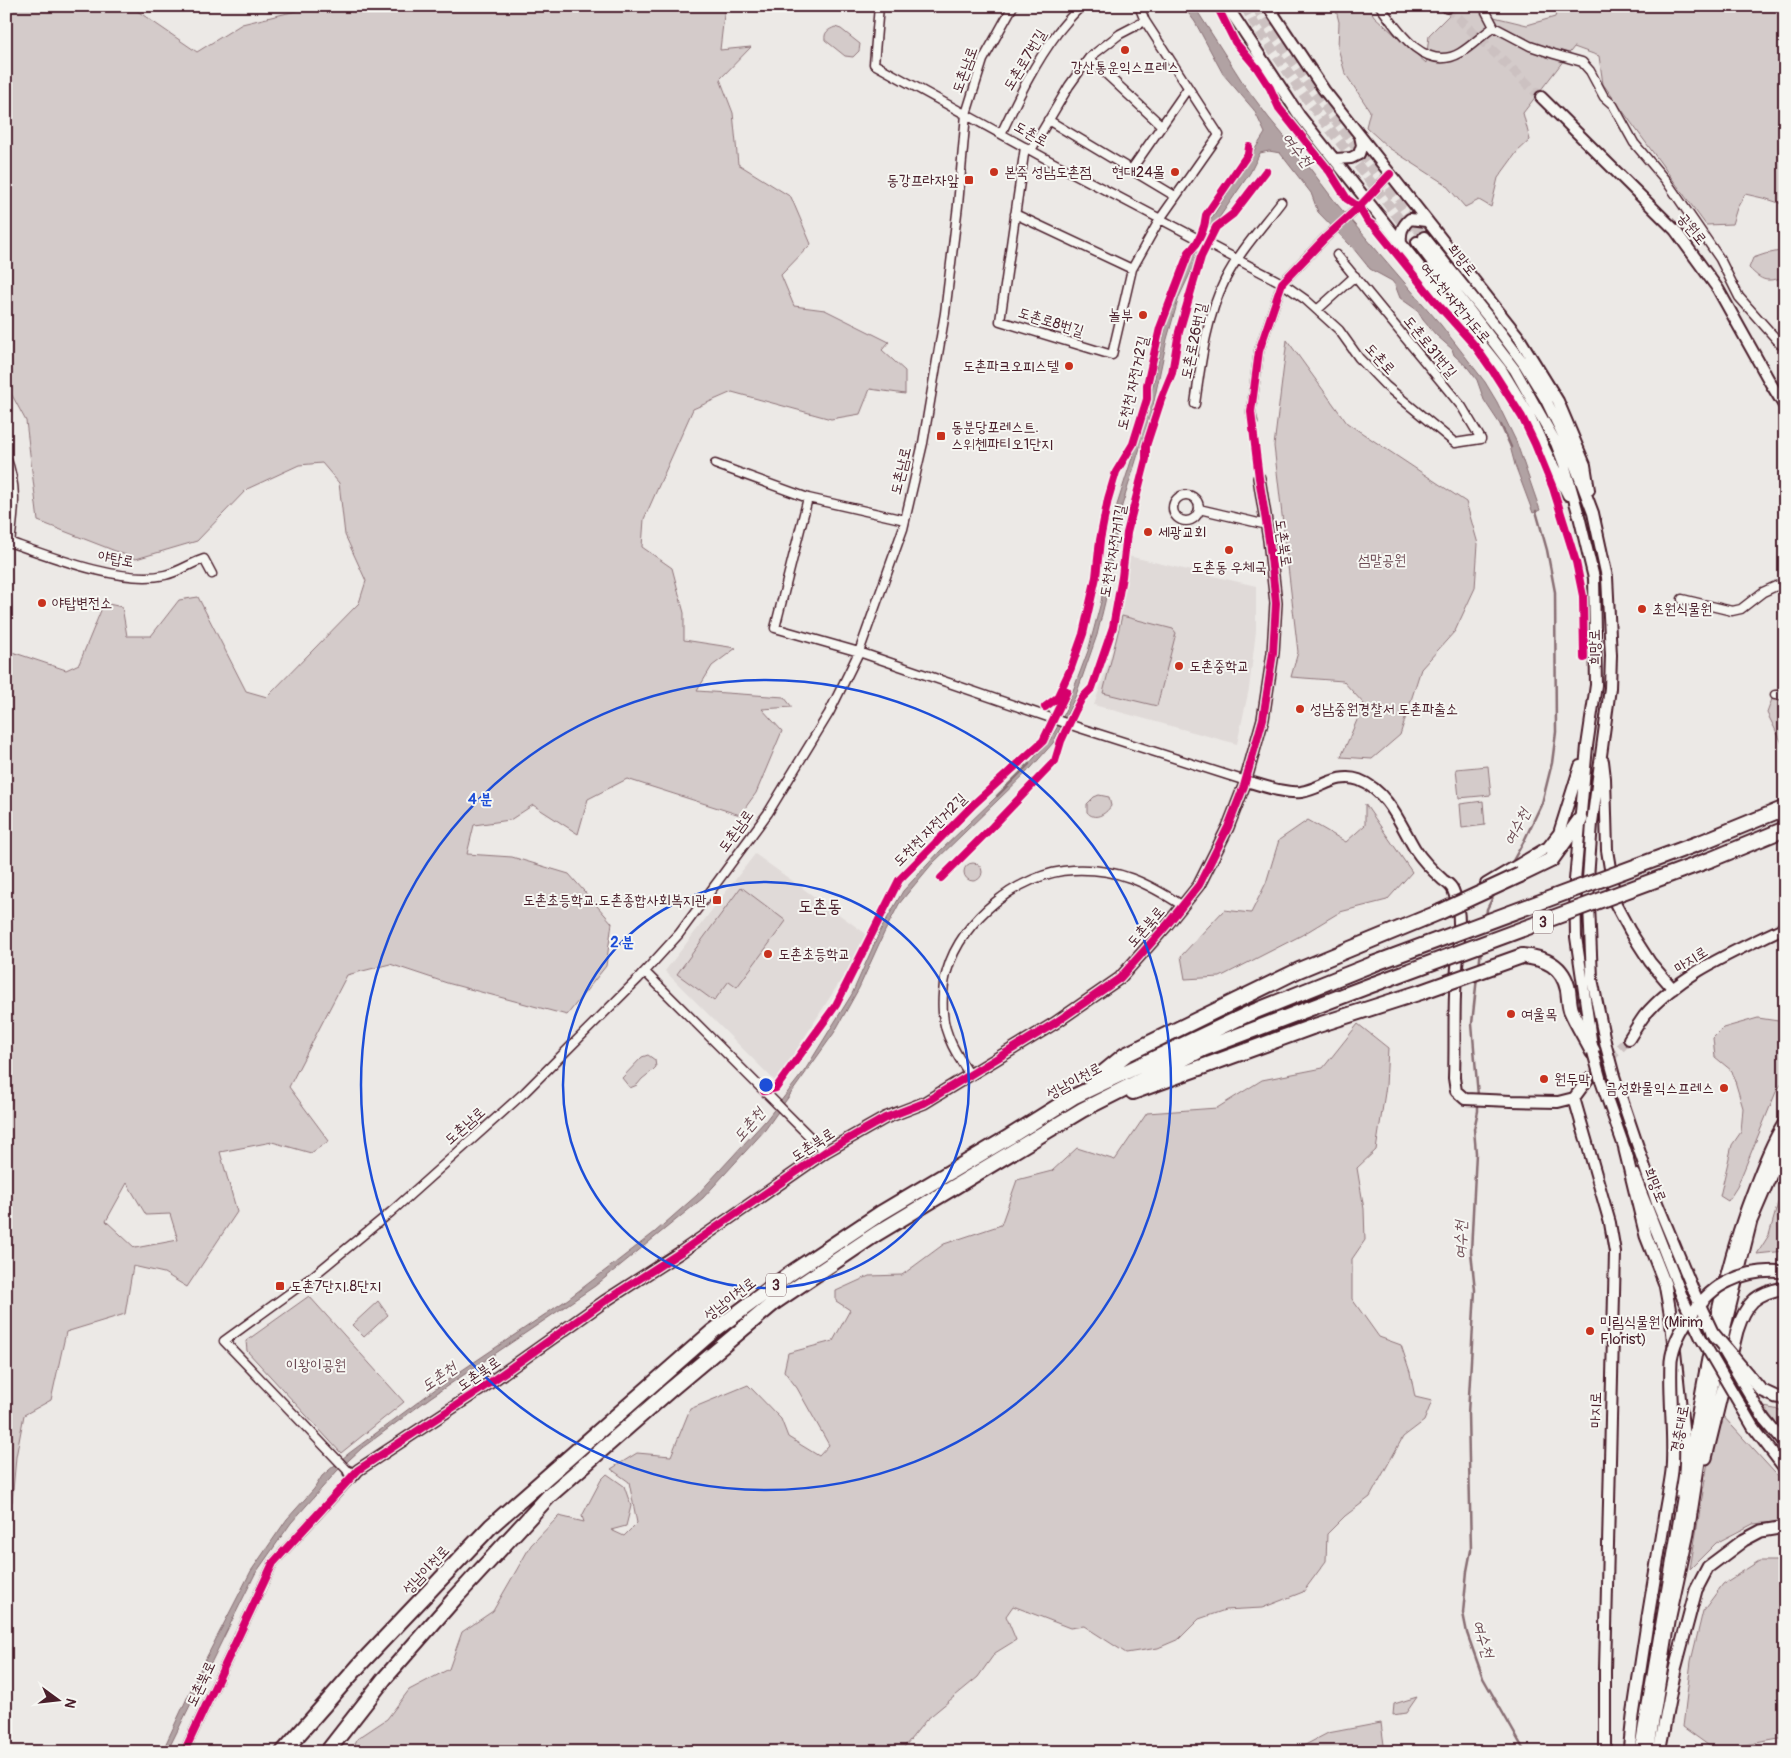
<svg xmlns="http://www.w3.org/2000/svg" width="1791" height="1758" font-family="Pangolin,'Poor Story',sans-serif">
  <rect width="100%" height="100%" fill="#ece9e6"/>
  <filter id="ink" filterUnits="userSpaceOnUse"><feTurbulence type="fractalNoise" baseFrequency=".02" numOctaves="2"/><feDisplacementMap in="SourceGraphic" scale="10" xChannelSelector="R" yChannelSelector="G"/><feConvolveMatrix kernelMatrix="1 2 1 2 8 2 1 2 1" color-interpolation-filters="sRGB"/></filter>
  <g filter="url(#ink)">
    <!-- built -->
    <path fill="#e0dad8" d="M1128,556L1256,586V631L1249,689L1237,744L1094,705L1115,644L1122,610Z
      M755,854L869,936L776,1082L665,971Z"/>
    <!-- green -->
    <path fill="#d4cbca" stroke="#8f757a" fill-rule="evenodd" d="M6,6H130L197,52L242,24L296,11L297,6H725L720,50L751,47L720,79L733,113L738,164L791,197L811,244L781,275L794,306L825,310L889,342L882,350L905,371V394L870,389L860,414L831,419L732,392L693,409L644,519L642,547L672,568L684,613V640L736,648L712,666L697,691L784,697L792,707L762,709L782,731L756,793L740,815L627,779L588,799L578,834L533,805L510,820L474,825L467,854L512,857L569,874L612,923L606,966L567,1015L447,983L390,964L347,975L289,1087L329,1141L311,1153L272,1142L220,1152L237,1212L187,1287L164,1273L133,1266L125,1314L66,1332L51,1400L24,1415L16,1457L12,1502L6,1499V650L66,670L79,664L104,603L122,607L127,636H151L179,600L198,597L246,691L267,697L359,603L366,581L345,535L339,483L322,463L299,465L247,489L197,541L136,559L38,521L26,421L6,384ZM127,1183L146,1215L170,1214L178,1240L135,1248L106,1221Z
      M1335,6H1368L1374,16L1426,63L1429,35L1458,6H1468L1494,17L1527,25L1555,17L1558,6H1785V205L1767,199L1745,194L1737,208L1732,224L1706,225L1603,84L1599,56L1574,47L1523,113L1530,140L1517,152L1498,178L1491,207L1479,200L1465,207L1445,184L1389,148L1366,127L1370,111L1345,73L1338,48L1339,22Z
      M835,27L841,29L860,44L859,51L853,57L845,56L825,40C824,32 828,30 835,27Z
      M1785,250V277C1766,282 1763,282 1749,268L1753,258L1765,254Z
      M1287,340L1347,423L1466,502L1478,544L1475,588L1455,631L1421,669L1400,735L1372,759L1341,757L1364,704L1343,681L1291,677L1298,652L1274,446Z
      M1122,616L1173,629L1176,633L1157,706L1103,693Z
      M1785,698V745H1783L1767,713L1772,699Z
      M1488,766L1491,795L1459,798L1456,769Z
      M1099,795L1109,797L1111,806C1105,815 1094,821 1087,812V804L1094,797Z
      M1483,801L1485,825L1462,828L1460,804Z
      M1365,804L1412,872L1387,900L1340,912L1302,935L1220,977L1185,979L1181,956L1224,910L1251,913L1266,883L1279,840L1308,820L1346,842L1365,825Z
      M964 872a9 9 0 1 1 18 0a9 9 0 1 1-18 0Z
      M741,887L786,921L737,987L729,981L714,1001L677,974Z
      M1758,1018L1785,1022V1079L1776,1092L1737,1187L1728,1201L1720,1196L1732,1145L1741,1132L1743,1108L1732,1071L1715,1057L1713,1038L1723,1028Z
      M1358,1024L1388,1048L1386,1086L1376,1150L1357,1168L1364,1209L1365,1240L1352,1259V1299L1379,1337L1401,1345L1410,1372L1415,1397L1432,1401L1424,1421L1403,1437L1370,1497L1345,1516L1327,1534L1326,1561L1303,1592L1262,1608L1225,1610L1199,1619L1179,1639L1158,1648L1126,1653L1084,1626L1070,1628L1013,1606L1006,1616L1016,1640L995,1653L978,1677L926,1720L902,1750L894,1752H352L357,1739L387,1719L409,1690L449,1669L462,1632L493,1611L531,1545L559,1516L584,1522L582,1516L601,1480L607,1474L624,1486L631,1506L626,1526L611,1530L624,1536L637,1523L629,1482L611,1469L637,1453L671,1456L690,1409L748,1385L781,1419L788,1437L819,1456L829,1445L797,1388L784,1371L788,1353L833,1341L850,1310L836,1301V1291L869,1276L902,1275L944,1244L1001,1225L1017,1180L1052,1171L1077,1148L1115,1160L1147,1113L1217,1108L1262,1080L1323,1068Z
      M648,1055L655,1060L656,1067L652,1071L642,1079L637,1085L630,1088L622,1078L642,1057Z
      M1785,1192V1251L1757,1254L1769,1235L1778,1203Z
      M309,1296L404,1402L341,1453L247,1351L246,1341Z
      M378,1301L388,1315L364,1337L352,1325Z
      M1764,1407L1785,1411V1435Z
      M1722,1415L1785,1484V1521L1753,1524L1716,1543L1690,1569L1708,1462Z
      M1759,1561H1785V1738L1715,1750L1683,1727L1691,1661L1703,1611L1723,1584Z
      M1417,1697L1406,1713L1393,1715L1394,1704Z
      M1381,1723L1385,1752H1292L1328,1733Z"/>
    <!-- water -->
    <path fill="#b1a2a3" stroke="#886e73" d="M1180,6H1194L1245,86L1269,118L1303,159L1336,203L1441,325L1485,382L1497,402L1516,441L1540,510L1533,513L1515,465L1507,435L1484,400L1477,380L1468,368L1454,355L1452,349L1436,335L1423,320L1417,310L1400,298L1395,285L1392,281L1370,269L1353,248L1318,212L1311,193L1280,153L1269,151L1260,153L1250,173L1210,231L1179,297L1167,339L1153,406L1120,512L1105,602L1097,635L1076,695L1053,743L1031,768L932,864L907,894L899,904L884,933L859,988L834,1033L765,1130L703,1198L595,1286L431,1397L362,1448L337,1471L291,1523L255,1574L167,1752H162L201,1668L251,1571L287,1519L314,1489L322,1476L348,1454L449,1379L568,1299L615,1263L655,1232L697,1195L766,1120L805,1070L852,994L880,931L903,891L940,851L1019,775L1050,740L1063,717L1088,651L1101,602L1116,508L1149,405L1170,308L1205,229L1265,133L1254,110L1223,74L1195,22L1189,14Z"/>
    <g fill="none" stroke-linecap="round" stroke-linejoin="round">
      <!-- stream -->
      <path stroke="#886e73" stroke-width="2.5" d="M1501,425L1511,447
        M997,796L1029,764
        M1510,866L1524,841L1542,803L1552,763L1556,732L1555,592L1547,550L1536,511
        M1486,918L1487,909L1495,893
        M1479,967L1481,950
        M1477,977L1472,1024L1478,1096
        M1478,1102V1111L1474,1129L1476,1153L1471,1252L1475,1290L1468,1414L1471,1550L1467,1571L1463,1613L1467,1633L1483,1678L1525,1752"/>
      <!-- street-tunnel -->
      <path stroke="#ccc1c1" stroke-width="8" stroke-dasharray="8 4" stroke-linecap="butt" d="M1253,423L1259,478"/>
      <!-- secondary-tunnel -->
      <path stroke="#ccc1c1" stroke-width="10" stroke-dasharray="10 5" stroke-linecap="butt" d="M1245,6L1254,23L1303,94L1417,242
        M1257,6L1262,18L1311,88L1424,237
        M1447,7L1541,97
        M1588,1079L1629,1039"/>
      <defs>
        <path id="street" d="M879,6L874,64L1050,161L1282,283L1306,300L1339,330L1359,358L1386,386L1455,443L1481,439L1462,407L1337,255
          M1380,6C1397,30 1425,73 1460,53C1472,46 1482,35 1494,27L1483,6
          M1494,27L1530,46L1554,54L1582,62L1590,71L1604,97L1613,105L1634,143L1667,182L1720,259L1739,297L1785,349
          M1089,58L1162,126
          M1048,120L1175,196
          M1001,134C1018,98 1034,64 1058,32C1066,23 1072,14 1082,6
          M1025,147L1000,321L1112,355L1132,269L1160,219L1219,135L1145,21L1139,6
          M1031,150L1069,86L1089,58L1120,34L1145,21
          M1131,170L1188,88
          M1015,214L1132,269
          M1317,310L1355,276
          M1195,404C1201,362 1206,318 1225,280C1239,252 1262,227 1281,202
          M1253,423L1251,412L1259,351L1282,283L1325,238L1359,207L1390,174
          M6,457C18,488 14,511 10,543
          M715,464L808,498L775,628L859,652L1080,728L1246,781
          M1173 508a13 13 0 1 1 26 0a13 13 0 1 1-26 0Z
          M808,498L905,520
          M1199,509L1267,525
          M6,541C49,556 122,585 165,575C179,572 191,563 204,559L212,574
          M1682,599L1732,611L1741,609L1763,592L1785,582
          M1775,695H1785
          M645,972L825,1152
          M970,1075C958,1057 944,1035 943,1013C942,1001 943,983 947,971C961,920 1020,872 1073,870C1118,868 1146,882 1183,906
          M349,1472L224,1341L312,1277L391,1212L525,1092L638,979L679,934L768,813L829,713L859,652L903,529L923,443L945,313L958,205L966,114L983,60L1013,6
          M184,1752L273,1563L353,1476"/>
        <path id="secondary" d="M1227,6L1299,115L1501,369L1529,415L1546,452L1568,495
          M1268,6L1324,90L1518,336L1558,401L1585,465L1589,490
          M1446,6L1447,7
          M1541,97L1675,230L1718,289L1771,384L1785,407
          M1335,159L1351,158L1359,154L1362,145L1360,136
          M1424,237L1501,333L1524,364L1546,400L1565,439L1593,513L1607,577L1611,655L1610,688L1592,823L1588,879L1592,979L1606,1046
          M1417,242L1515,370L1556,443L1564,464L1579,516L1594,578L1596,685L1587,746L1575,880L1576,937L1592,1046
          M1401,243C1400,232 1402,226 1410,219L1426,221
          M1603,761L1605,778L1607,850L1616,905L1630,931L1650,962L1673,989
          M1246,781C1262,785 1284,794 1301,792C1321,789 1338,772 1359,780C1388,791 1400,824 1415,849C1422,860 1433,871 1443,880C1447,883 1451,885 1453,890C1465,916 1456,966 1455,995C1454,1023 1455,1050 1454,1078L1456,1091L1465,1099L1511,1101L1558,1102L1574,1098
          M1486,884L1548,847L1559,833L1580,766
          M1629,1039C1634,1031 1639,1023 1644,1016C1680,973 1736,951 1785,927
          M1614,1076L1657,1203L1694,1292
          M1588,1079L1574,1098L1610,1223L1615,1252L1605,1670V1752
          M1601,1081L1628,1158
          M1634,1174L1683,1299
          M1764,1419L1785,1444
          M1753,1427L1785,1469
          M349,1472L353,1476L358,1470L478,1391L605,1301L681,1252L825,1152L885,1118L924,1103L1055,1023L1120,978L1167,925L1199,885L1228,827L1244,786L1263,719L1273,653L1276,603L1269,540L1259,478"/>
        <path id="primary" d="M1625,1150L1646,1236L1665,1284L1671,1318L1683,1432L1677,1491
          M1761,1390L1776,1397L1785,1398
          M1706,1458L1737,1331C1746,1303 1755,1293 1785,1288
          M1629,1752L1633,1716L1648,1617
          M1640,1752C1656,1654 1673,1556 1690,1458C1706,1367 1721,1273 1755,1187C1764,1164 1772,1143 1785,1122
          M1648,1752L1670,1616L1688,1533L1707,1409L1725,1326L1751,1221L1785,1142
          M1659,1752L1675,1669L1696,1590L1708,1567L1744,1540L1761,1531L1785,1527"/>
        <path id="highway" d="M1702,842L1785,808
          M1712,859L1785,829
          M1520,875L1551,860L1580,820
          M1522,956C1545,958 1563,965 1568,990C1569,996 1569,1004 1571,1010C1577,1024 1586,1038 1593,1052
          M1092,1082L1125,1055L1299,970L1440,912
          M1133,1092L1312,1027L1421,992
          M283,1752L363,1661L491,1526L712,1332L791,1273L881,1213L1009,1137L1073,1097L1248,1014L1373,964
          M327,1752L384,1679L456,1597L549,1496L670,1390L775,1302L876,1234L1082,1110L1203,1049L1374,984"/>
      </defs>
      <!-- street casing -->
      <use href="#street" stroke="#4a1f2b" stroke-width="11"/>
      <!-- secondary casing -->
      <use href="#secondary" stroke="#4a1f2b" stroke-width="14"/>
      <!-- primary casing -->
      <use href="#primary" stroke="#4a1f2b" stroke-width="15"/>
      <!-- highway casing -->
      <use href="#highway" stroke="#4a1f2b" stroke-width="18"/>
      <!-- street -->
      <use href="#street" stroke="#f6f6f2" stroke-width="8"/>
      <!-- secondary -->
      <use href="#secondary" stroke="#f6f6f2" stroke-width="10"/>
      <!-- primary -->
      <use href="#primary" stroke="#f6f6f2" stroke-width="11"/>
      <!-- highway -->
      <use href="#highway" stroke="#f6f6f2" stroke-width="14"/>
      <defs>
        <path id="secondary-bridge" d="M1606,1046L1614,1076
          M1593,1052L1601,1081
          M1694,1292L1716,1339
          M1683,1299L1701,1338L1753,1427
          M1724,1351L1764,1419"/>
        <path id="primary-bridge" d="M1713,1333L1761,1390
          M1648,1617C1653,1585 1659,1552 1664,1520C1666,1504 1670,1488 1672,1471C1675,1435 1669,1398 1671,1361C1674,1333 1703,1292 1729,1281C1746,1273 1766,1270 1785,1272"/>
        <path id="highway-bridge" d="M1440,912L1520,875
          M1373,964L1702,842
          M1374,984L1712,859
          M1421,992L1522,956"/>
      </defs>
      <!-- secondary-bridge casing -->
      <use href="#secondary-bridge" stroke="#4a1f2b" stroke-width="14" stroke-linecap="butt"/>
      <!-- primary-bridge casing -->
      <use href="#primary-bridge" stroke="#4a1f2b" stroke-width="15" stroke-linecap="butt"/>
      <!-- highway-bridge casing -->
      <use href="#highway-bridge" stroke="#4a1f2b" stroke-width="18" stroke-linecap="butt"/>
      <!-- secondary-bridge -->
      <use href="#secondary-bridge" stroke="#f6f6f2" stroke-width="10"/>
      <!-- primary-bridge -->
      <use href="#primary-bridge" stroke="#f6f6f2" stroke-width="11"/>
      <!-- highway-bridge -->
      <use href="#highway-bridge" stroke="#f6f6f2" stroke-width="14"/>
      <defs>
        <path id="cycleway" d="M1217,6L1235,42L1257,68L1270,88L1279,108L1330,172L1347,199L1359,207L1368,222L1374,226L1434,300L1475,346L1494,373L1522,417L1535,444L1553,488L1576,562L1583,596L1584,658
          M1045,707L1057,698L1071,668L1083,634L1096,577L1100,540L1108,499L1116,472L1133,444L1147,399V385L1160,328L1189,252C1199,243 1205,228 1206,215L1248,154L1249,147
          M941,878L992,827L1055,761L1061,741L1075,711L1082,698L1092,688L1113,627L1122,577L1127,533L1146,459V446L1161,400L1172,373L1179,332L1201,257L1216,227L1233,214L1266,171
          M764,1091L776,1088L836,1005L899,880L974,804L1043,741L1067,691
          M184,1752L273,1563L358,1470L478,1391L605,1301L681,1252L825,1152L885,1118L924,1103L1055,1023L1120,978L1167,925L1199,885L1228,827L1244,786L1263,719L1273,653L1276,603L1269,540L1259,478L1251,412L1259,351L1282,283L1325,238L1359,207L1390,174"/>
      </defs>
      <!-- cycleway casing -->
      <use href="#cycleway" stroke="#f6f6f2" stroke-width="11"/>
      <!-- cycleway -->
      <use href="#cycleway" stroke="#d6006c" stroke-width="8"/>
    </g>
  </g>
  <!-- distance rings -->
  <g fill="none" stroke="#1d4ed8" stroke-width="2.5">
    <circle cx="766" cy="1085" r="203"/>
    <circle cx="766" cy="1085" r="405"/>
  </g>
  <!-- markers -->
  <g fill="#c8321e" stroke="#f6f6f2" stroke-width="2">
    <circle cx="1125" cy="50" r="5"/>
    <circle cx="994" cy="172" r="5"/>
    <circle cx="1175" cy="172" r="5"/>
    <rect x="964" y="175" width="10" height="10" rx="2.5"/>
    <circle cx="1143" cy="315" r="5"/>
    <circle cx="1069" cy="366" r="5"/>
    <rect x="936" y="431" width="10" height="10" rx="2.5"/>
    <circle cx="1148" cy="532" r="5"/>
    <circle cx="1229" cy="550" r="5"/>
    <circle cx="42" cy="603" r="5"/>
    <circle cx="1642" cy="609" r="5"/>
    <circle cx="1179" cy="666" r="5"/>
    <circle cx="1300" cy="709" r="5"/>
    <rect x="712" y="895" width="10" height="10" rx="2.5"/>
    <circle cx="768" cy="954" r="5"/>
    <circle cx="1511" cy="1014" r="5"/>
    <circle cx="1544" cy="1079" r="5"/>
    <circle cx="1724" cy="1088" r="5"/>
    <rect x="275" y="1281" width="10" height="10" rx="2.5"/>
    <circle cx="1590" cy="1331" r="5"/>
  </g>
  <g text-anchor="middle" dominant-baseline="central" stroke-width="4" stroke-linejoin="round" paint-order="stroke">
    <!-- shield labels -->
    <g fill="#f6f6f2" stroke="#7e6067" stroke-width="1">
      <rect x="1533" y="910.5" width="20" height="23" rx="4"/>
      <rect x="766" y="1273.5" width="20" height="23" rx="4"/>
    </g>
    <g font-size="14" font-weight="bold" fill="#4a1f2b">
      <text x="1543" y="922">3</text>
      <text x="776" y="1285">3</text>
    </g>
    <!-- street labels -->
    <g font-size="15" fill="#4a1f2b" stroke="#f6f6f2">
      <text transform="translate(1025 60) rotate(-59)">도촌로7번길</text>
      <text transform="translate(965 70) rotate(-70)">도촌남로</text>
      <text transform="translate(1031 134) rotate(29)">도촌로</text>
      <text transform="translate(1692 229) rotate(51)">공원로</text>
      <text transform="translate(1462 260) rotate(51)">희망로</text>
      <text transform="translate(1455 303) rotate(50)">여수천 자전거도로</text>
      <text transform="translate(1051 322) rotate(17)">도촌로8번길</text>
      <text transform="translate(1194 341) rotate(-78)">도촌로26번길</text>
      <text transform="translate(1430 347) rotate(51)">도촌로31번길</text>
      <text transform="translate(1380 359) rotate(47)">도촌로</text>
      <text transform="translate(1133 383) rotate(-77)">도천천 자전거2길</text>
      <text transform="translate(901 471) rotate(-77)">도촌남로</text>
      <text transform="translate(1283 543) rotate(82)">도촌북로</text>
      <text transform="translate(1113 551) rotate(-80)">도천천 자전거1길</text>
      <text transform="translate(116 559) rotate(11)">야탑로</text>
      <text transform="translate(1595 647) rotate(-91)">희망로</text>
      <text transform="translate(930 830) rotate(-45)">도천천 자전거2길</text>
      <text transform="translate(736 831) rotate(-54)">도촌남로</text>
      <text transform="translate(1146 927) rotate(-49)">도촌북로</text>
      <text transform="translate(1691 960) rotate(-32)">마지로</text>
      <text transform="translate(1074 1081) rotate(-28)">성남이천로</text>
      <text transform="translate(465 1126) rotate(-42)">도촌남로</text>
      <text transform="translate(813 1145) rotate(-33)">도촌북로</text>
      <text transform="translate(1655 1185) rotate(68)">희망로</text>
      <text transform="translate(730 1299) rotate(-37)">성남이천로</text>
      <text transform="translate(479 1374) rotate(-35)">도촌북로</text>
      <text transform="translate(1596 1410) rotate(-89)">마지로</text>
      <text transform="translate(1680 1429) rotate(-80)">경충대로</text>
      <text transform="translate(426 1570) rotate(-47)">성남이천로</text>
      <text transform="translate(201 1684) rotate(-65)">도촌북로</text>
    </g>
    <!-- poi labels -->
    <g font-size="15" fill="#4a1f2b" stroke="#f6f6f2" text-anchor="start">
      <text x="1125" y="67" text-anchor="middle">강산통운익스프레스</text>
      <text x="1004" y="172">본죽 성남도촌점</text>
      <text x="1165" y="172" text-anchor="end">현대24몰</text>
      <text x="959" y="180" text-anchor="end">동강프라자앞</text>
      <text x="1133" y="315" text-anchor="end">놀부</text>
      <text x="1059" y="366" text-anchor="end">도촌파크오피스텔</text>
      <text x="951" y="427">동분당포레스트.<tspan x="951" dy="17">스위첸파티오1단지</tspan></text>
      <text x="1158" y="532">세광교회</text>
      <text x="1229" y="567" text-anchor="middle">도촌동 우체국</text>
      <text x="52" y="603">야탑변전소</text>
      <text x="1652" y="609">초원식물원</text>
      <text x="1189" y="666">도촌중학교</text>
      <text x="1310" y="709">성남중원경찰서 도촌파출소</text>
      <text x="707" y="900" text-anchor="end">도촌초등학교.도촌종합사회복지관</text>
      <text x="778" y="954">도촌초등학교</text>
      <text x="1521" y="1014">여울목</text>
      <text x="1554" y="1079">원두막</text>
      <text x="1714" y="1088" text-anchor="end">금성화물익스프레스</text>
      <text x="290" y="1286">도촌7단지.8단지</text>
      <text x="1600" y="1322">미림식물원 (Mirim<tspan x="1600" dy="17">Florist)</tspan></text>
    </g>
    <!-- park labels -->
    <g font-size="15" fill="#6c4a53" stroke="#f6f6f2">
      <text x="1382" y="560">섬말공원</text>
      <text x="316" y="1365">이왕이공원</text>
    </g>
    <!-- water labels -->
    <g font-size="16" font-style="italic" fill="#6e4d55" stroke="#f6f6f2">
      <text transform="translate(1297 150) rotate(52)">여수천</text>
      <text transform="translate(1517 827) rotate(-63)">여수천</text>
      <text transform="translate(749 1125) rotate(-50)">도촌천</text>
      <text transform="translate(1461 1240) rotate(-90)">여수천</text>
      <text transform="translate(439 1377) rotate(-35)">도촌천</text>
      <text transform="translate(1483 1639) rotate(73)">여수천</text>
    </g>
    <!-- quarter labels -->
    <g font-size="18" fill="#4a1f2b" stroke="#f6f6f2">
      <text x="820" y="906">도촌동</text>
    </g>
  </g>
  <circle cx="766" cy="1085" r="8" fill="#1d4ed8" stroke="#f6f6f2" stroke-width="2.5"/>
  <g font-size="15" text-anchor="middle" font-weight="bold" fill="#1d4ed8" stroke="#f6f6f2" stroke-width="4" stroke-linejoin="round" paint-order="stroke">
    <text x="480" y="804">4 분</text>
    <text x="622" y="947">2 분</text>
  </g>
  <!-- margin -->
  <rect width="1791" height="1758" fill="none" stroke="#f6f6f2" stroke-width="25"/>
  <rect x="12" y="12" width="1766" height="1733" fill="none" stroke="#4a1f2b" stroke-width="2" filter="url(#ink)"/>
  <!-- north arrow -->
  <g transform="translate(58 1700) rotate(105)" stroke="#f6f6f2" stroke-width="4" paint-order="stroke">
  <path d="M0-4L9 19L0 12L-9 19Z" fill="#4a1f2b"/>
  <text y="-8" font-size="14" font-weight="bold" text-anchor="middle" fill="#4a1f2b">N</text>
  </g>
</svg>
